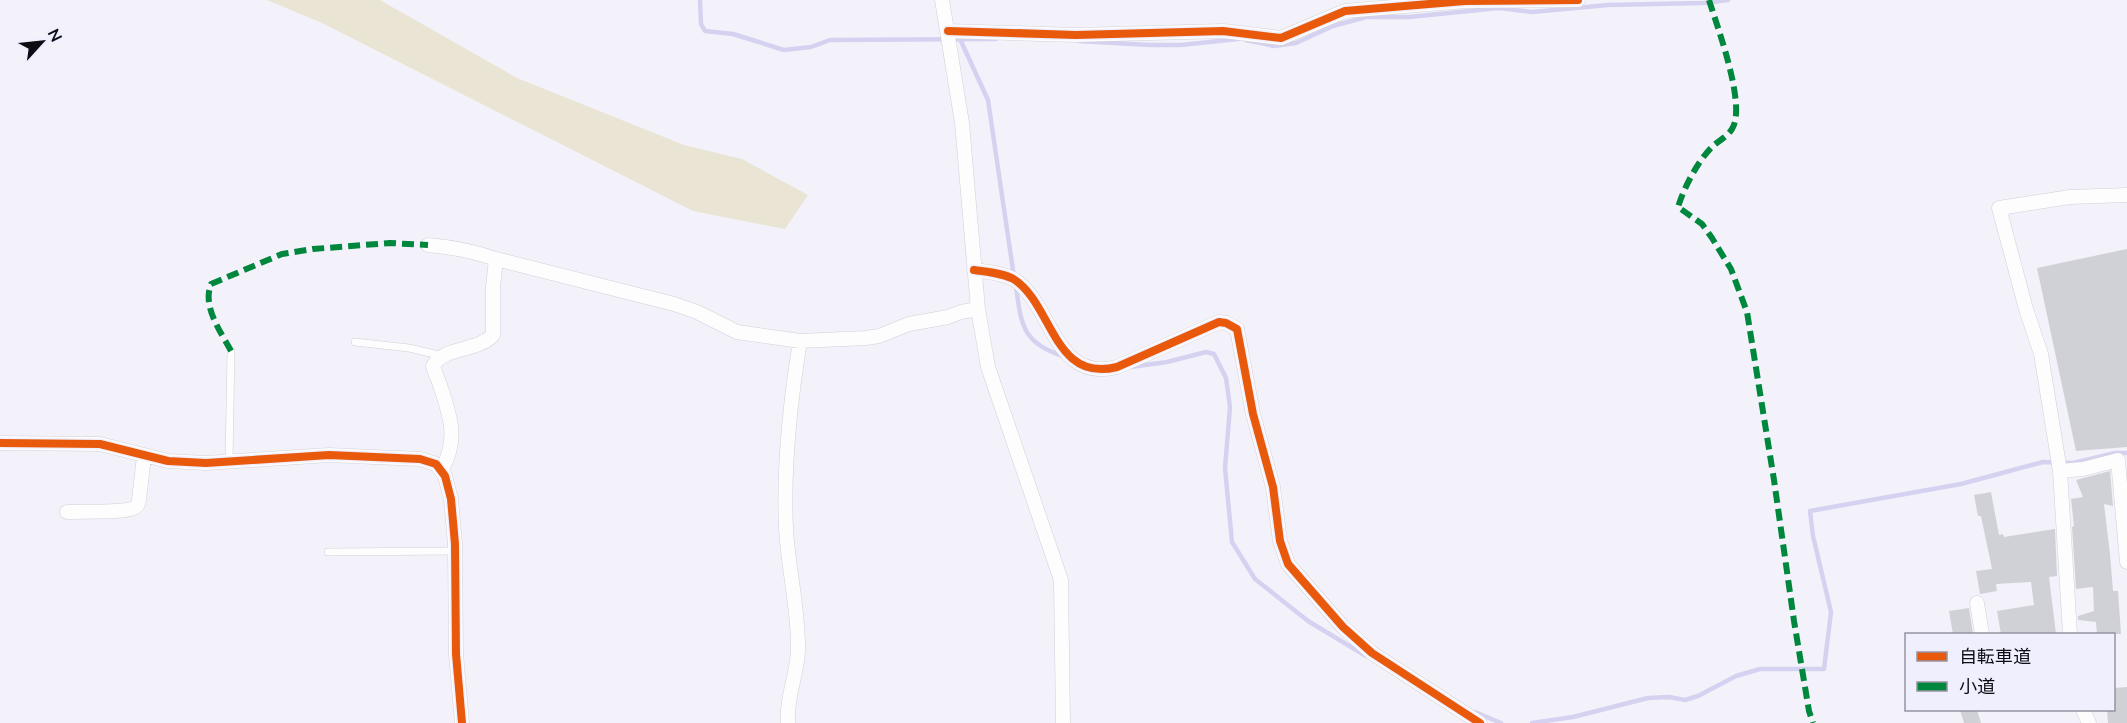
<svg xmlns="http://www.w3.org/2000/svg" width="2127" height="723" font-family="'Nunito Sans','Noto Sans JP',sans-serif">
  <rect width="100%" height="100%" fill="#f3f2fa"/>
  <!-- green -->
  <path fill="#e9e4d4" d="M267,0H380L517,78L684,145L742,159L808,195L785,229L693,211L322,23Z"/>
  <g fill="none" stroke-linecap="round" stroke-linejoin="round">
    <!-- stream -->
    <path stroke="#d4d2f0" stroke-width="4.5" d="M700,0L701,24L705,31L733,34L784,50L811,47L830,40L996,39
      M960,39L988,100L1014,277
      M1246,40L1274,46L1296,43L1333,26L1366,17H1409L1499,8L1532,12L1608,5L1703,3L1728,0
      M1079,41L1149,45H1181L1238,39
      M1016,286C1021,324 1022,343 1063,356
      M1130,367L1167,362L1206,352L1214,354L1226,378L1230,407L1225,468L1232,542L1255,579L1308,621L1366,656
      M1475,712L1501,723
      M1532,723L1573,717L1648,698L1669,697L1685,700L1698,696L1736,676L1760,669H1824L1831,612L1813,536L1810,511L1961,484L2043,462L2073,463L2115,453H2127"/>
  </g>
  <!-- building -->
  <path fill="#d0d0d7" d="M2127,249V447L2076,451L2037,268Z
    M2110,471L2113,506L2104,504L2110,554L2113,591H2118L2121,634H2097L2096,622L2078,620V616L2094,611L2093,587L2076,589L2072,527L2074,526L2071,499L2083,497L2076,480Z
    M1991,492L1999,535L2003,534L2004,537L2055,529L2057,576L2049,577L2056,634H2001L1997,611L2034,605L2031,582L1996,584L1997,591L1980,594L1976,571L1992,569L1981,516H1978L1974,495Z
    M1969,608L1973,634H1953L1949,611Z
    M2127,687V723H2108L2107,710H2114V688Z
    M1960,710H1977L1981,723H1964Z"/>
  <g fill="none" stroke-linecap="round" stroke-linejoin="round">
    <defs>
      <path id="service" d="M355,342L409,348L443,356
        M229,461L231,351
        M328,552L455,551"/>
      <path id="minor" d="M942,0L962,123L978,309L988,367L1061,580L1063,723
        M948,31L1076,35L1223,31L1281,38L1345,11L1465,1L1578,0
        M428,245C452,247 473,251 496,259L674,304L697,312L737,332L800,341L866,338L879,336L909,324L948,317L961,312L978,309
        M974,270C987,272 1004,273 1015,280C1053,306 1054,383 1117,367L1219,322L1226,323L1237,329L1253,414L1273,487L1280,541L1288,564L1343,627L1372,653L1480,723
        M0,443L100,444L168,461L206,463L329,455L420,459L436,464L445,476L451,499L455,544L456,654L462,723
        M442,469C458,441 451,418 441,388C439,381 435,374 433,366C444,346 477,352 493,335V287L496,259
        M2060,471L2083,469L2118,460L2127,562
        M67,512C81,511 123,513 134,508C138,506 138,504 139,500L144,456
        M1977,603L1982,634
        M2070,634L2060,471L2041,354L2026,309L1999,208L2070,197L2127,195
        M2083,710L2089,723
        M788,723C786,698 797,675 798,651C799,610 788,569 786,528C783,465 790,403 800,341"/>
    </defs>
    <!-- service casing -->
    <use href="#service" stroke="#d0d0d7" stroke-width="8"/>
    <!-- minor casing -->
    <use href="#minor" stroke="#d0d0d7" stroke-width="15"/>
    <!-- service -->
    <use href="#service" stroke="#fdfdfe" stroke-width="7"/>
    <!-- minor -->
    <use href="#minor" stroke="#fdfdfe" stroke-width="14"/>
    <!-- quiet -->
    <path stroke="#00873e" stroke-width="6" stroke-dasharray="12 6" stroke-linecap="butt" d="M1709,0C1717,26 1747,106 1732,129C1727,137 1718,141 1712,147C1697,162 1684,188 1678,207L1702,224L1712,238L1731,269L1747,312L1774,480L1794,621L1809,711L1813,723
      M231,351C221,332 202,307 211,284L282,254L313,249L390,243L428,245"/>
    <defs>
      <path id="cycleway" d="M948,31L1076,35L1223,31L1281,38L1345,11L1465,1L1578,0
        M974,270C987,272 1004,273 1015,280C1053,306 1054,383 1117,367L1219,322L1226,323L1237,329L1253,414L1273,487L1280,541L1288,564L1343,627L1372,653L1480,723
        M0,443L100,444L168,461L206,463L329,455L420,459L436,464L445,476L451,499L455,544L456,654L462,723"/>
    </defs>
    <!-- cycleway casing -->
    <use href="#cycleway" stroke="#f0effe" stroke-width="11"/>
    <!-- cycleway -->
    <use href="#cycleway" stroke="#e8590c" stroke-width="8"/>
  </g>
  <!-- legend -->
  <rect x="1905" y="633" width="210" height="78" fill="#f0effe" stroke="#9594a0" stroke-width="1.5"/>
  <rect x="1917" y="652" width="30" height="9" fill="#e8590c" stroke="#9594a0" stroke-width="1.5"/>
  <text x="1959" y="663" font-size="18" fill="#0c0c12">自転車道</text>
  <rect x="1917" y="682" width="30" height="9" fill="#00873e" stroke="#9594a0" stroke-width="1.5"/>
  <text x="1959" y="693" font-size="18" fill="#0c0c12">小道</text>
  <!-- north arrow -->
  <g transform="translate(42 42) rotate(63)" stroke="#f0effe" stroke-width="4.5" paint-order="stroke">
  <path d="M0-4.5L10 22L0 15L-10 22Z" fill="#0c0c12"/>
  <text y="-9" font-size="16" font-weight="bold" text-anchor="middle" fill="#0c0c12">N</text>
  </g>
</svg>
